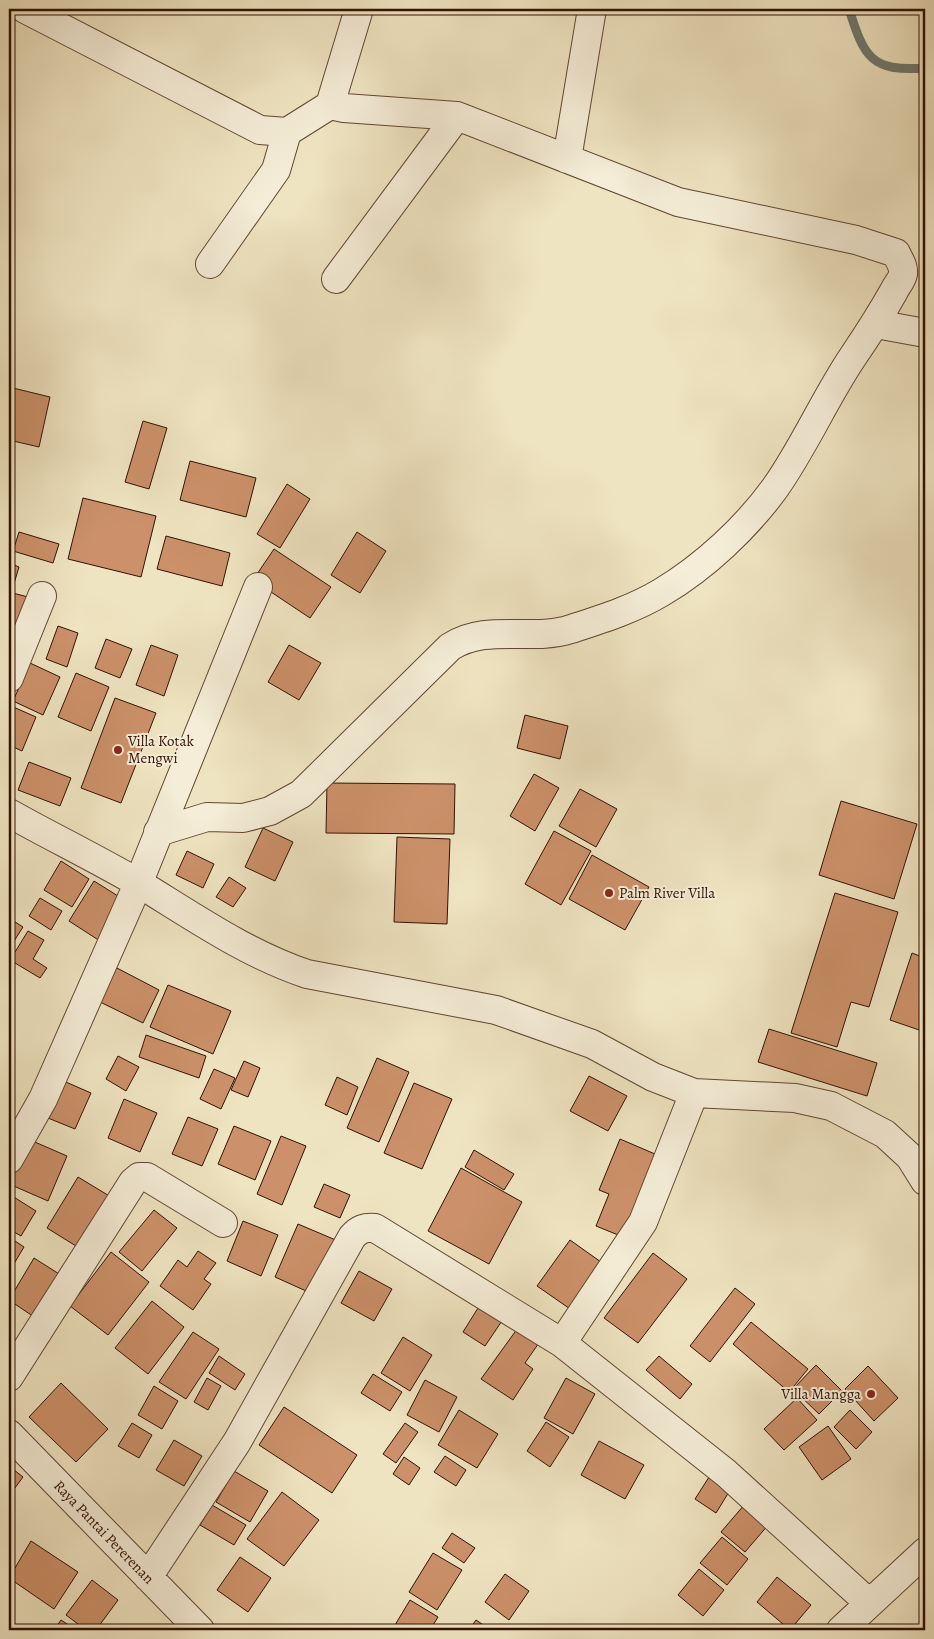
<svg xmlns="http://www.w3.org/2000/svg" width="934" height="1639" font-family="Alegreya,serif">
  <rect width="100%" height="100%" fill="#efe4c1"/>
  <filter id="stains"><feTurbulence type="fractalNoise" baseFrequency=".004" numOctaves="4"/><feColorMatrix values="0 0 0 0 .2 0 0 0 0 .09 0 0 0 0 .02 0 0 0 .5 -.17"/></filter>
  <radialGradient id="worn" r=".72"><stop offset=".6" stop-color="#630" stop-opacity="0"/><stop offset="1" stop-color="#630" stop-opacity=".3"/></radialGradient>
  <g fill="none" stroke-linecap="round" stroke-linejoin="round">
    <!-- stream -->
    <path stroke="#70796f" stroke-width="9" d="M849,9C864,57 871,72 925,68"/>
  </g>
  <!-- building -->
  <path fill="#cc916a" stroke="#321103" d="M9,387L50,397L39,447L9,440Z
    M143,421L167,428L149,489L125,482Z
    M190,461L256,478L246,517L180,500Z
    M287,484L310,499L280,548L257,534Z
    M83,498L156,516L141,577L68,559Z
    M19,532L59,544L53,563L13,551Z
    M357,532L386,551L360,593L331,575Z
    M166,536L230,553L222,586L157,569Z
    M274,549L331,587L310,618L253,580Z
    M9,563L19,567L13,587L9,586Z
    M9,592L28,597L18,630L9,627Z
    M58,626L78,633L67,667L46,659Z
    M106,639L132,649L120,678L95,668Z
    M151,645L178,655L164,696L136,685Z
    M289,645L321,663L299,700L268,682Z
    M30,663L60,677L43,715L13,701Z
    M76,673L109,687L91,731L58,717Z
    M115,698L156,713L121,803L81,788Z
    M11,706L36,717L22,751L9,745V711Z
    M525,715L568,726L560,759L517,748Z
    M29,762L71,778L60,806L18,790Z
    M534,774L559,788L535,831L510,816Z
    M327,783L455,784L454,834L326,833Z
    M580,789L617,809L596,847L559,826Z
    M841,801L917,824L894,899L819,875Z
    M263,828L293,842L275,881L245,867Z
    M554,831L591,851L561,905L525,884Z
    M397,837L450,839L447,924L394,922Z
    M187,851L214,864L203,888L176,875Z
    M592,855L649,887L625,930L569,899Z
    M61,861L89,879L72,907L44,890Z
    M229,877L246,888L233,907L216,897Z
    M94,881L126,901L100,941L69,921Z
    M835,893L898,912L869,1007L851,1002L837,1047L791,1033Z
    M40,898L62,911L51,930L29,916Z
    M9,918L23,927L9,949Z
    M28,931L44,940L33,959L47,968L40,978L10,960Z
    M912,953L925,958V1032L890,1020Z
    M115,967L159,990L143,1023L98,1001Z
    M168,985L231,1011L213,1054L150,1027Z
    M769,1029L877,1063L867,1096L758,1062Z
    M146,1035L206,1056L199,1078L139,1057Z
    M118,1056L139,1067L126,1091L106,1079Z
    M377,1058L409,1072L379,1142L347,1128Z
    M244,1061L260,1068L248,1097L231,1090Z
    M214,1069L235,1078L221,1109L200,1099Z
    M589,1076L627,1096L608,1131L570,1111Z
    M337,1077L358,1087L347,1115L325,1105Z
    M59,1079L91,1093L75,1129L43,1116Z
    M414,1083L452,1099L422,1169L384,1153Z
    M124,1099L157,1113L140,1152L108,1138Z
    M188,1117L218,1129L202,1166L172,1154Z
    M234,1126L271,1141L255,1180L218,1164Z
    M281,1136L306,1146L282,1205L257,1194Z
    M28,1139L67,1156L48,1201L9,1184Z
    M620,1139L662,1157L628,1239L596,1226L609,1194L599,1190Z
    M474,1150L514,1174L504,1190L465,1167Z
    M461,1168L522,1202L489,1264L428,1231Z
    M78,1177L116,1200L84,1251L47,1228Z
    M324,1184L350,1195L340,1218L314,1207Z
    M9,1194L36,1211L21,1236L9,1229Z
    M154,1210L177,1228L142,1271L119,1252Z
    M243,1221L278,1235L261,1276L227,1261Z
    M298,1224L338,1241L315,1295L275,1277Z
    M9,1237L24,1247L9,1272Z
    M570,1240L608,1267L576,1313L537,1286Z
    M198,1251L216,1263L204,1279L211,1284L193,1310L160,1286L178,1260L187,1267Z
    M111,1252L149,1282L108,1335L70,1306Z
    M653,1253L687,1279L638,1343L604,1318Z
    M34,1258L67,1279L40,1321L9,1300Z
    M359,1271L392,1289L374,1321L341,1303Z
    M735,1288L755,1304L710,1362L690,1346Z
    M483,1300L506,1315L485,1346L463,1332Z
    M152,1301L184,1327L148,1374L115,1348Z
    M751,1322L808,1369L789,1392L733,1344Z
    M520,1325L541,1340L525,1363L533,1369L513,1400L481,1379Z
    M193,1332L219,1349L186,1399L159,1382Z
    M403,1337L432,1355L410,1391L381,1373Z
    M219,1356L245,1374L235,1390L209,1373Z
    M659,1356L692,1384L680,1399L646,1370Z
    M816,1365L842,1391L819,1414L793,1389Z
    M868,1366L898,1398L874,1421L845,1389Z
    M373,1374L402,1392L390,1411L361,1393Z
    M207,1378L221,1386L208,1410L194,1402Z
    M566,1378L595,1394L573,1434L544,1418Z
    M425,1380L457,1397L439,1432L407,1415Z
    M61,1383L108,1429L76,1462L29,1417Z
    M154,1386L178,1401L162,1429L138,1415Z
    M797,1398L817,1420L784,1450L764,1429Z
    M284,1407L357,1455L332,1493L259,1445Z
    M459,1410L498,1434L477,1468L438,1445Z
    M850,1410L872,1432L856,1449L834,1427Z
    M546,1422L569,1437L550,1467L527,1451Z
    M132,1423L152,1435L139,1458L118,1446Z
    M405,1423L418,1432L396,1463L383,1454Z
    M828,1426L851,1459L822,1480L799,1447Z
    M174,1440L202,1456L184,1486L156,1470Z
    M599,1441L644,1465L625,1499L581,1475Z
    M445,1456L466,1470L456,1486L434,1472Z
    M404,1457L420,1468L409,1485L393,1474Z
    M9,1466L23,1477L9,1496Z
    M234,1471L268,1491L250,1522L216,1502Z
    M711,1474L732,1487L716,1513L695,1499Z
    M282,1492L319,1520L284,1566L247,1539Z
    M745,1504L769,1524L745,1552L721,1532Z
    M212,1505L246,1525L234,1545L200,1525Z
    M452,1533L475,1548L464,1563L442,1548Z
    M722,1537L748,1559L727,1585L700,1563Z
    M31,1541L78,1572L54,1609L9,1578Z
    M433,1553L462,1570L437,1610L409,1592Z
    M240,1557L271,1578L248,1612L217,1590Z
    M699,1569L724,1590L703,1616L678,1595Z
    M505,1574L529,1591L509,1620L485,1602Z
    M777,1577L811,1605L790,1630L757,1602Z
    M92,1580L118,1600L96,1630H86L66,1615Z
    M410,1600L438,1617L430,1630H392Z
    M61,1620L76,1630H54Z
    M476,1620L491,1630H469Z"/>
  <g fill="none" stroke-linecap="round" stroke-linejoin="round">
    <defs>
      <path id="minor" d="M25,9L260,130L287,132L330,105L359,9
        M567,159L592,9
        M210,264L276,170L287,132
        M336,279L457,116
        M876,324L925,333
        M9,678L42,596
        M9,813C52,837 97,859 140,884C194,917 247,954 307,974L496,1010L592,1044L653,1077L694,1093L795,1098L831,1106L885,1134L910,1157L925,1181
        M158,832L207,817L243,818L270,811L301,794L450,647C487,623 531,642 571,629C602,619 634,609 662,592C704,567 746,528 775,488C804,447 824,400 852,358C867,336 881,314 894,291C896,286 902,280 903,274C904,266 899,260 896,253L856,240L678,202L457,116L344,108L330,105
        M9,1159L43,1099L138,884L258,587
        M562,1343L643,1222L694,1093
        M9,1377L133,1182L139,1177H147L223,1223
        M9,1434L200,1630
        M148,1577L237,1442L352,1237C359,1229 365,1227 375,1228L562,1343L726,1473L869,1603
        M841,1630L925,1552"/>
    </defs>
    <!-- minor casing -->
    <use href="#minor" stroke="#614632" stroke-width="30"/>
    <!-- minor -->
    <use href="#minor" stroke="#f5edd7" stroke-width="28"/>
  </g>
  <!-- markers -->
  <g fill="#8f2418" stroke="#f5edd7" stroke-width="2">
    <circle cx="118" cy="750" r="5"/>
    <circle cx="609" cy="893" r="5"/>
    <circle cx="871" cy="1394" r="5"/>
  </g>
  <g text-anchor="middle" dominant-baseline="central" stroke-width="4" stroke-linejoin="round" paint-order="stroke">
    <!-- poi labels -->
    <g font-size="15" fill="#321103" stroke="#f5edd7" text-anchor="start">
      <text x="128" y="741">Villa Kotak<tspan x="128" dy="17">Mengwi</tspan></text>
      <text x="619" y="893">Palm River Villa</text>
      <text x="861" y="1394" text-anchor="end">Villa Mangga</text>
    </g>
    <!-- street labels -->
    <g font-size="15" fill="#321103" stroke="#f5edd7">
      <text transform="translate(104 1532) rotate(46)">Raya Pantai Pererenan</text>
    </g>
  </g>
  <!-- margin -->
  <rect width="934" height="1639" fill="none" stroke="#efe4c1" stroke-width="30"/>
  <rect x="10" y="10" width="914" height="1619" fill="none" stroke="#321103" stroke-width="2.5"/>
  <rect x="15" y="15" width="904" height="1609" fill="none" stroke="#321103"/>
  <rect width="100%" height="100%" filter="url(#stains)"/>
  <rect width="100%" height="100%" fill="url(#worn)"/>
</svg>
